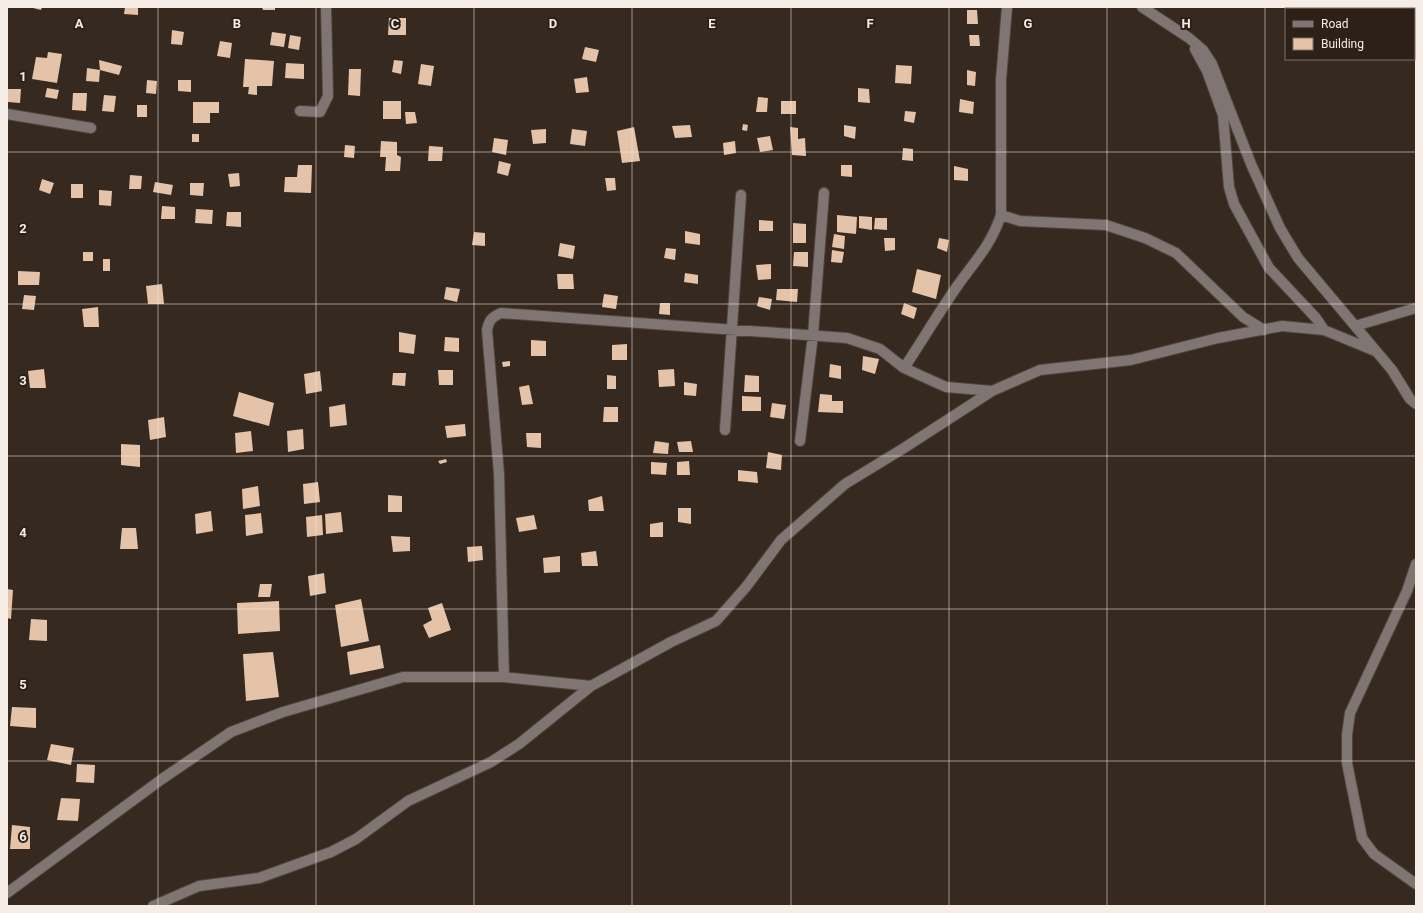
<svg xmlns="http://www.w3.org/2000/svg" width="1423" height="913" font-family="Roboto,sans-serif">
  <rect width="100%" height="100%" fill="#362a20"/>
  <!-- building -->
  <path fill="#e4c3a9" d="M29,7H42L41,10Z
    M125,7H138V15L124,14Z
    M262,7H275V10H263Z
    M967,10H977L978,24H967Z
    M389,18H406V35H388Z
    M172,30L184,32L182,45L171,44Z
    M272,32L286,34L284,47L270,45Z
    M290,35L301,37L299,50L288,48Z
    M969,35H979L980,46H970Z
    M220,41L232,43L230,58L217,56Z
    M585,47L599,50L596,62L582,59Z
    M48,52L62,54L57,83L32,79L36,57L47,58Z
    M245,59L274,61L272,86H257V95L248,94L249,87H243Z
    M99,60L122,66L119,75L100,70Z
    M394,60L403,61L401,74L392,72Z
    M286,63L304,64V79L285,78Z
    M421,64L434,66L431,86L418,84Z
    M896,65L912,66L911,84L895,83Z
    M87,68L100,70L99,82L86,81Z
    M349,69H361L360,96L348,95Z
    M967,70L976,72L975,86L967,85Z
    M587,77L589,92L576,93L574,79Z
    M147,80L157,81L156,94L146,93Z
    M178,80H191V92L178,91Z
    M47,88L59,90L57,99L45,97Z
    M858,88L869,89L870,103L858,102Z
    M8,89H21L20,103L8,102Z
    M73,93H87L86,111L72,110Z
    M104,95L116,96L114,112L102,111Z
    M758,97L768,98L767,112H756Z
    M960,99L974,102L973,114L959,112Z
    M383,101H401V119H383Z
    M781,101H796V114H781Z
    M193,102H219V113H210V123H193Z
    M137,105H147V117H137Z
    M905,111L916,112L914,123L904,121Z
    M405,112H415L417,123L406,124Z
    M743,124L748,125L747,131L742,130Z
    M690,125L692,137L675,138L672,126Z
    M844,125L856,127L855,139L844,136Z
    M634,127L640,161L622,163L617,131Z
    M790,127L798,128V139L805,138L806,156L792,155Z
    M546,129V143L533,144L531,130Z
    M572,129L587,131L585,146L570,144Z
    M192,134H199V142H192Z
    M770,136L773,150L760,152L757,138Z
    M494,138L508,140L506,155L492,152Z
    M381,141L397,142V155L401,157L400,171H385L386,157H380Z
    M735,141L736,153L724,155L723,143Z
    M345,145L355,146L354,158L344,157Z
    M429,146L443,147L442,161H428Z
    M903,148L913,149V161L902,160Z
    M499,161L511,164L508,176L497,173Z
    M298,165H312L311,193L284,192L285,177H297Z
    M841,165H852V177L841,176Z
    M954,166L968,169V181L954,180Z
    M239,173L240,186L230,187L228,174Z
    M130,175L142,176L141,189H129Z
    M605,178H615L616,190L607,191Z
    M42,179L54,183L50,194L39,190Z
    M155,182L173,185L171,195L153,192Z
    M190,183H204L203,196L190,195Z
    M71,184H83V198H71Z
    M99,190L112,191L111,206L99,205Z
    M162,206L175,207V219H161Z
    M196,209L213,210L212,224L195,223Z
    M227,212H241V227L226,226Z
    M837,215L857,217L856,234L837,232Z
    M859,216L872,217V230L859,228Z
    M875,218H887V230L874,229Z
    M759,220L773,221V231H759Z
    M793,223L806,224V243H793Z
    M685,231L700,234V245L685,243Z
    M474,232L485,233V246L472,245Z
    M834,234L845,236L844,249L832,247Z
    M884,238H895V250L885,251Z
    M939,238L949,240L947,252L937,248Z
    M560,243L575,246L573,259L558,256Z
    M666,248L676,249L675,260L664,258Z
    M832,250L844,252L842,263L831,262Z
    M83,252H93V261H83Z
    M794,252H808V267L793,266Z
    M103,259H110V271H103Z
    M771,264V279L758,280L756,265Z
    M917,269L941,275L936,299L912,292Z
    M18,271L40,272L39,285H18Z
    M685,273L698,275V284L684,282Z
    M557,274H573L574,289H558Z
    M162,284L164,304H148L146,286Z
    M446,287L460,289L457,302L444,299Z
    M777,289H798L797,302L776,300Z
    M604,294L618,296L616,309L602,307Z
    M24,295L36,296L34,310L22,309Z
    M759,297L772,299L770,310L757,306Z
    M660,303H670V315L659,314Z
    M904,303L917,308L914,319L901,314Z
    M98,307L99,327H84L82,309Z
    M399,332L416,335L414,354L399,352Z
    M445,337L459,338V352L444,351Z
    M531,340L546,341V356H531Z
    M627,344V360H612V345Z
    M863,356L879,359L875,374L862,370Z
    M510,361V366L503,367L502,362Z
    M830,364L841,366V379L829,377Z
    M44,369L46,388H30L28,371Z
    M674,369L675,386L659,387L658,370Z
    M438,370H453V385H439Z
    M320,371L322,391L306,394L304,374Z
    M393,373H406L405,386L392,385Z
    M607,375L616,376V389H607Z
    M745,375L759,376V392H744Z
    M684,382L697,384L696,396L684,395Z
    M529,385L533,404L522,405L519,387Z
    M239,392L274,403L269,426L233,416Z
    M820,394L832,395V401H843V413L818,412Z
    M742,396L761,397V411H742Z
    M772,403L786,405L784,419L770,417Z
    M345,404L347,425L330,427L329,407Z
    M604,407H618V422H603Z
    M164,417L166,437L150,440L148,420Z
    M465,424L466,436L447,438L445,426Z
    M303,429L304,449L288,452L287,431Z
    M251,431L253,451L236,453L235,433Z
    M526,433H541V448L527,447Z
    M655,441L669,443L668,454L653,453Z
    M691,441L693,452H679L677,442Z
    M121,444L140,445V467L121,465Z
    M768,452L782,455L781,470L766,468Z
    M446,459L447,462L440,464L438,461Z
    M689,461L690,475H677V462Z
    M651,462L667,463L666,475L651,474Z
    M738,470L757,472L758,483L738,481Z
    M318,482L320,502L304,504L303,484Z
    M258,486L260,506L243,509L242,489Z
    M388,495L402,496V512H388Z
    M602,496L604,511H589L588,500Z
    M678,508H691V524L678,522Z
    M211,511L213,531L196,534L195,514Z
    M341,512L343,532L326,534L325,514Z
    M261,513L263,533L246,536L245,515Z
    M322,515L323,535L307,537L306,517Z
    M534,515L537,529L519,532L516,518Z
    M663,522V537H650V524Z
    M122,528H136L138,549H120Z
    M391,536L410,537V551L393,552Z
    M482,546L483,560L468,562L467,547Z
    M596,551L598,566H582L581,553Z
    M560,556V572L544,573L543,558Z
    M324,573L326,593L310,596L308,576Z
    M260,584H272L270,597H258Z
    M7,589L13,590L11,619L7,618Z
    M361,599L369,641L341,647L335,605Z
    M279,601L280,631L238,634L237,603Z
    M442,603L451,630L429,638L423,625L432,620L428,608Z
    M31,619L47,620V641L29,640Z
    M380,645L384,668L350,675L347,652Z
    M273,652L279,697L246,701L243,654Z
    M12,707L36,708V728L10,726Z
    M51,744L74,748L71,765L47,760Z
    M77,764L95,765L94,783L76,782Z
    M61,798L80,799L78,821L57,820Z
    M12,825L30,827V849H10Z"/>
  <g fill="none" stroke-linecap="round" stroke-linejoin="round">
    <defs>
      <path id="minor" d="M1142,7L1189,38L1203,50L1212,64L1251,164L1280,228L1298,258L1392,370L1410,399L1416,404
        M1195,49L1207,71L1223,115L1229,187L1234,204L1269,268L1316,318L1324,330
        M300,111L320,112L328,96L326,7
        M7,114L91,128
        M1001,215L1020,221L1106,225L1145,238L1176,253L1243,317L1264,330
        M1355,326L1416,308
        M992,391L1040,370L1131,360L1218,338L1282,326L1324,330L1375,351
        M725,430L741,195
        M800,441L813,335L824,193
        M1416,564L1407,591L1350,713L1347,735V763L1362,838L1374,854L1416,884
        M504,677L499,474L487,330C489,320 492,317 501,313L847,338L880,349L904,368
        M7,893L162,779L231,732L283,712L403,677H504L591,686L671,642L716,621L746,587L781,540L845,484L904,448L992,391L946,387L904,368C922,341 939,312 958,285C975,261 991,245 1001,215V80L1007,7
        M153,906L199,886L259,878L331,852L356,839L408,801L491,762L519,744L591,686"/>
    </defs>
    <!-- minor casing -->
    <use href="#minor" stroke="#51453c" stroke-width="12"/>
    <!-- minor -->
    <use href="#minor" stroke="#7f7674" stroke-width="10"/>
  </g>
  <!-- grid -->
  <path fill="none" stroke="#f5ede6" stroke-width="1" stroke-opacity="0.55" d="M158,7V906M316,7V906M474,7V906M632,7V906M791,7V906M949,7V906M1107,7V906M1265,7V906M7,152H1416M7,304H1416M7,456H1416M7,609H1416M7,761H1416"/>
  <g font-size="13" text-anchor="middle" font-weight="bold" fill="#f5ede6" stroke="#2c2017" stroke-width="4" stroke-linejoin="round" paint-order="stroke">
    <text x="79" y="28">A</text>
    <text x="237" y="28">B</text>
    <text x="395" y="28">C</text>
    <text x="553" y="28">D</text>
    <text x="712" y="28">E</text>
    <text x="870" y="28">F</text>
    <text x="1028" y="28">G</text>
    <text x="1186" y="28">H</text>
    <text x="23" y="81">1</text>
    <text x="23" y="233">2</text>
    <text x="23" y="385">3</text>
    <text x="23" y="537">4</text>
    <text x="23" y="689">5</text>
    <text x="23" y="841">6</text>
  </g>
  <!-- border -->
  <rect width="1423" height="913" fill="none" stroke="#f5ede6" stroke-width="16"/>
  <!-- legend -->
  <rect x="1285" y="8" width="130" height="52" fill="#2c2017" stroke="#7c726a"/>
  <rect x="1293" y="21" width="20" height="6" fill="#7f7674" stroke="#7c726a"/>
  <text x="1321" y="28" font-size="12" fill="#f5ede6">Road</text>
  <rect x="1293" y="38" width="20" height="12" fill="#e4c3a9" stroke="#7c726a"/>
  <text x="1321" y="48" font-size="12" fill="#f5ede6">Building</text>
</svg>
